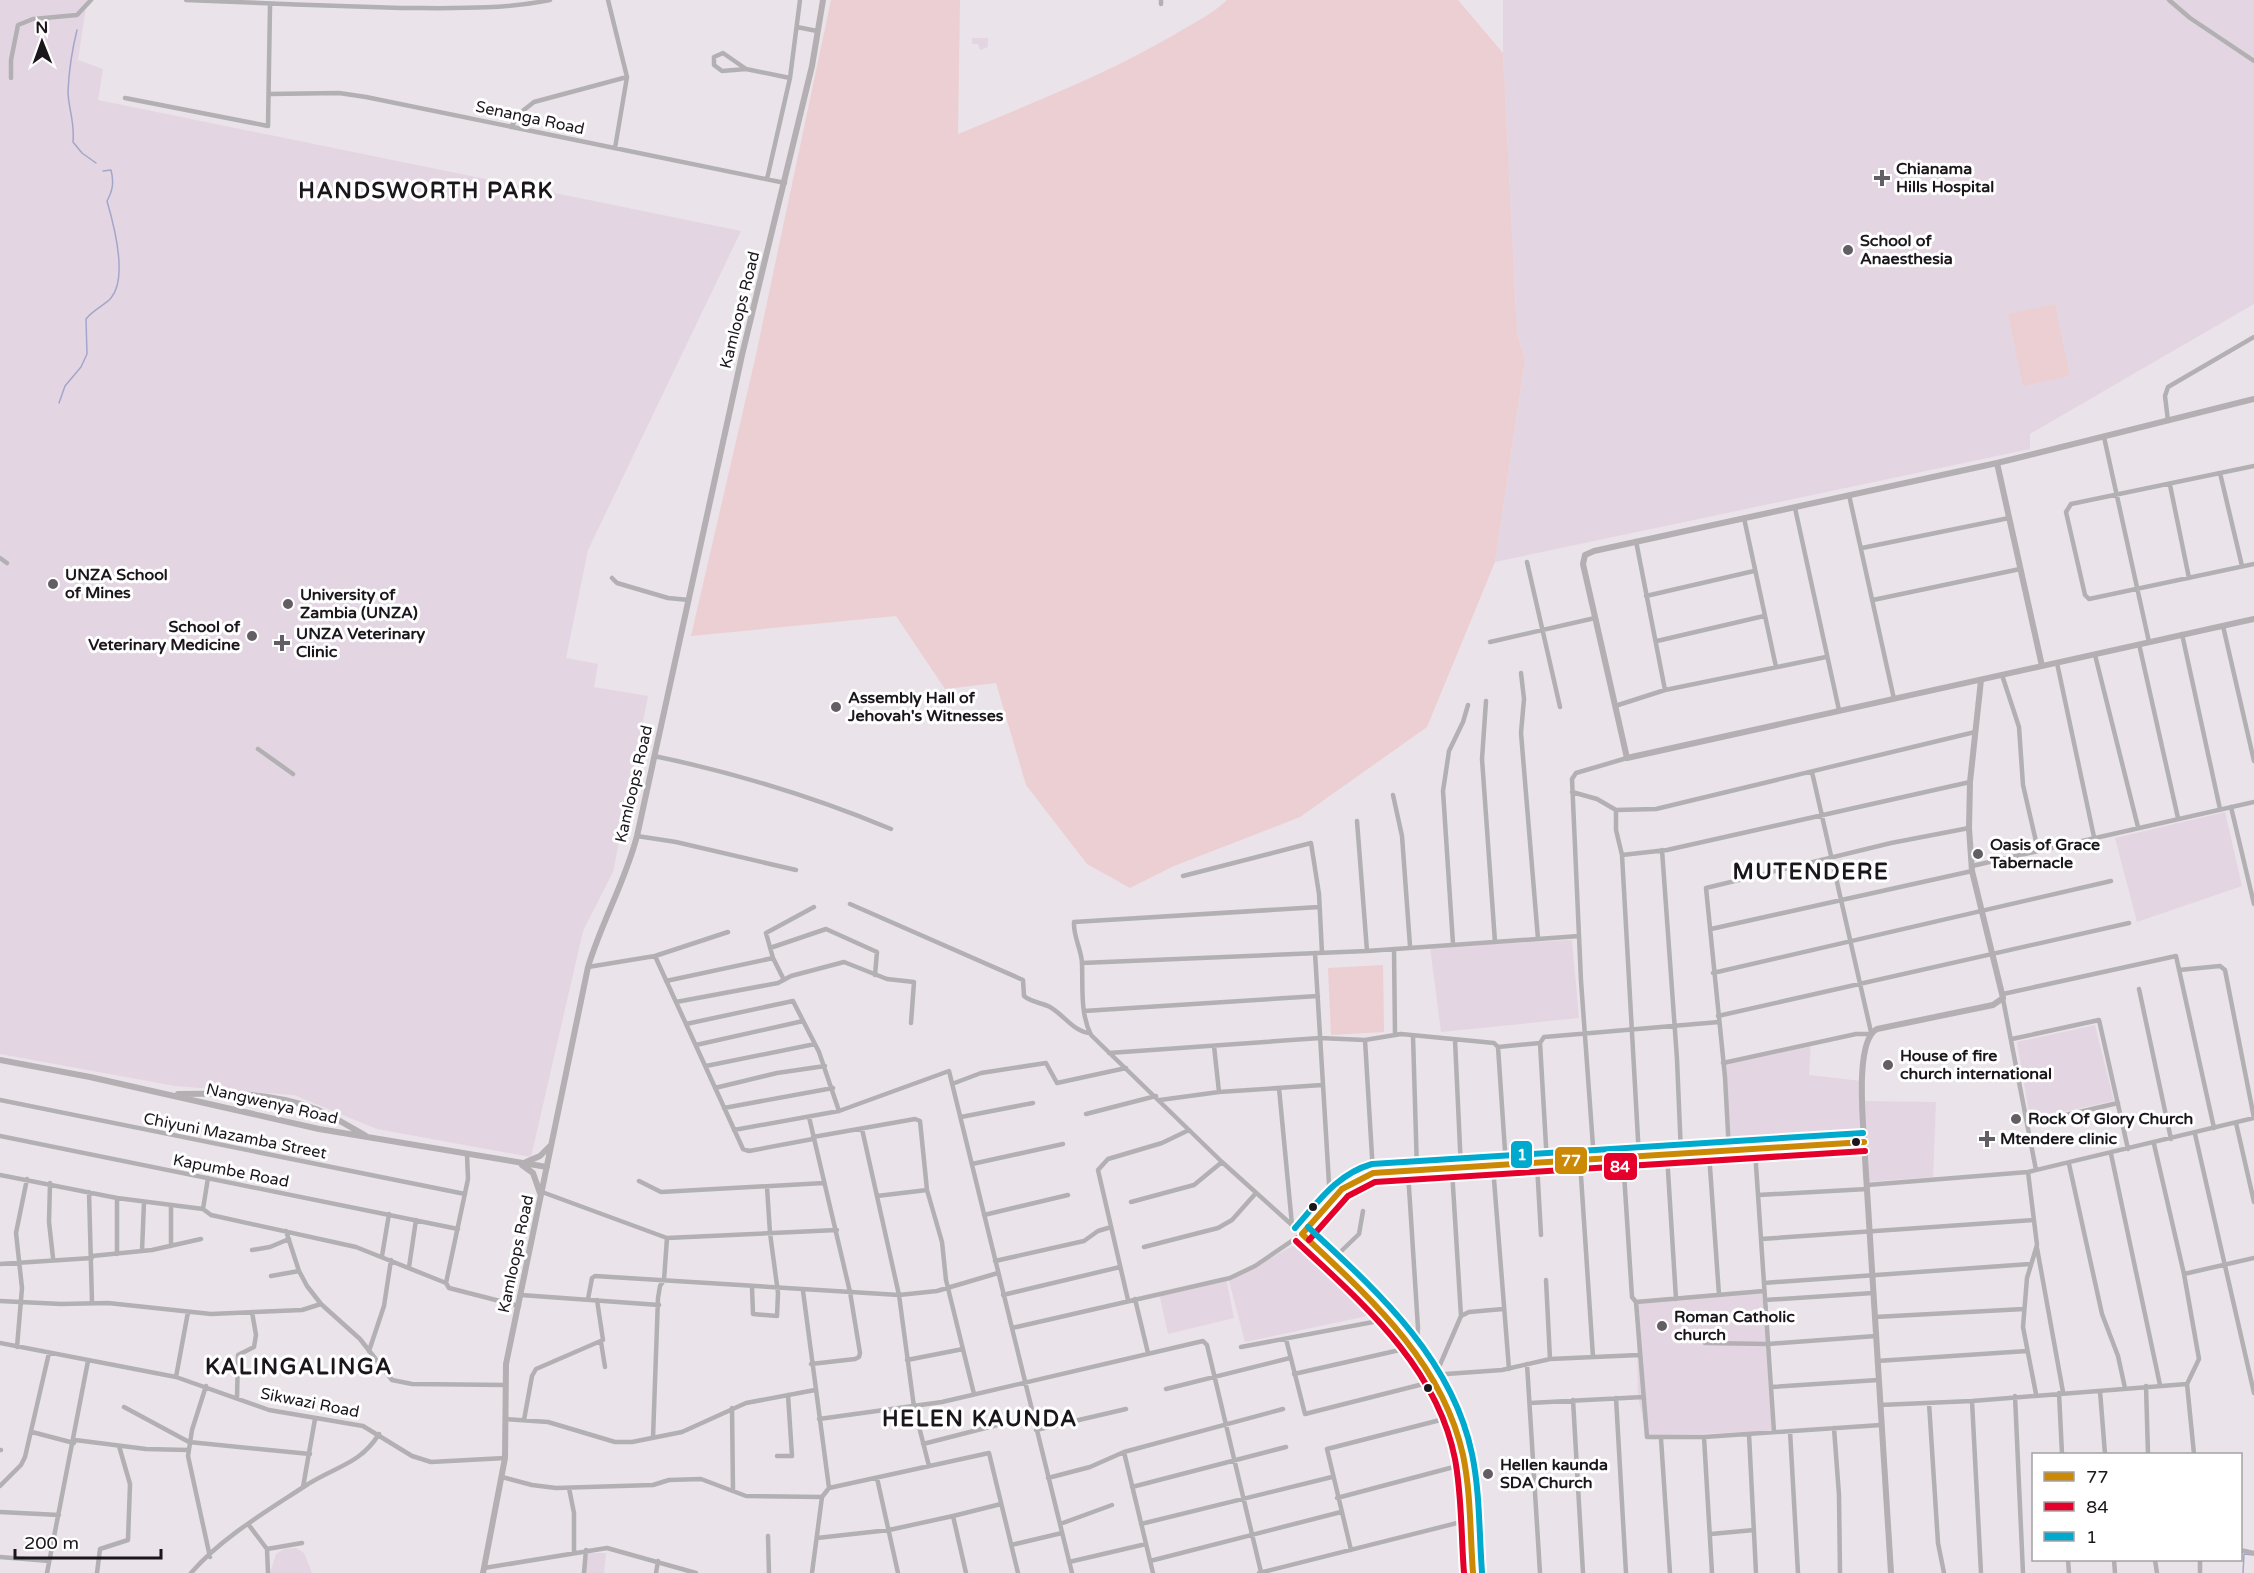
<svg xmlns="http://www.w3.org/2000/svg" width="2254" height="1573" font-family="'Varela Round',sans-serif">
  <rect width="100%" height="100%" fill="#eae3e9"/>
  <!-- built -->
  <path fill="#e3d6e2" d="M0,0H87L78,60L103,69L98,100L741,231L588,550L566,658L598,664L594,687L648,696L613,872L583,931L531,1157L377,1129L294,1095L175,1086L0,1054Z
    M1503,0H2254V304L2030,434V449L1495,562L1525,360L1517,333L1503,53Z
    M972,38H988V47L980,50L978,44H972Z
    M2225,812L2242,886L2137,922L2115,838Z
    M1572,940L1579,1018L1441,1032L1430,947Z
    M2095,1025L2114,1101L2030,1119L2017,1042Z
    M1811,1043L1809,1075L1861,1081L1862,1101L1936,1102L1933,1177L1865,1182L1863,1141L1728,1150L1723,1061Z
    M1298,1243L1372,1315L1245,1342L1229,1281Z
    M1226,1278L1234,1318L1168,1334L1159,1293Z
    M1762,1289L1772,1431L1647,1436L1638,1397L1636,1300Z
    M296,1548L304,1553L312,1573H270L276,1554L284,1549Z
    M588,1553H606L604,1573H585Z"/>
  <!-- green -->
  <path fill="#eccfd2" d="M831,0H960L958,134C1032,103 1108,74 1177,33C1194,23 1212,14 1227,0H1458L1503,53L1517,333L1525,360L1495,562L1427,727L1300,817L1174,866L1130,888L1087,864L1026,785L996,683L945,689L896,616L691,636L755,359Z
    M2055,304L2070,376L2023,386L2008,314Z
    M1383,965L1384,1032L1331,1035L1328,968Z"/>
  <g fill="none" stroke-linecap="round" stroke-linejoin="round">
    <!-- stream -->
    <path stroke="#a3a6cb" stroke-width="1.5" d="M77,30C72,50 69,70 68,91C68,108 75,121 73,142L82,153L96,163
      M59,403L65,386L81,367L87,354L86,319C94,309 105,305 111,298C128,278 114,225 107,201C113,190 114,182 111,170L103,171
      M2243,1573L2244,1554L2254,1555"/>
    <!-- street -->
    <path stroke="#b2b0b2" stroke-width="4.5" d="M186,0C258,3 329,6 401,8C451,8 501,10 550,0
      M608,0L627,77L615,148
      M2169,0L2190,18L2254,61
      M1161,4V0
      M797,27L817,31
      M746,69L722,71L714,65V57L723,53L746,69L790,78
      M11,78V60L18,25L33,19L77,15L91,0
      M269,94L339,93L366,97L785,183
      M125,98L268,126L270,6
      M511,127L520,113L534,102L627,77
      M767,179L790,78L800,0
      M2168,421L2165,396L2168,387L2254,337
      M2104,437L2149,642
      M2254,466L2071,504L2066,512L2085,595L2089,599L2254,564
      M2220,473L2242,566
      M2170,485L2189,578
      M1849,495L1894,699
      M1795,508L1839,710
      M1744,518L1776,667
      M1636,541L1665,690
      M1862,548L2009,518
      M0,558L7,563
      M1527,562L1560,707
      M612,578L617,583L668,598L689,600
      M1646,596L1754,571
      M1873,600L2020,569
      M2223,626L2254,761
      M2182,634L2220,809
      M1657,641L1764,616
      M1490,642L1595,618
      M2139,644L2178,818
      M2095,655L2138,827
      M2057,663L2094,837
      M1521,673L1524,699L1521,733L1538,939
      M2002,675L2019,727L2023,785L2038,850
      M1486,701L1482,759L1495,942
      M1615,706L1665,690L1826,657
      M258,749L293,774
      M654,756C736,773 814,797 891,829
      M1812,772L1871,1032
      M1572,792L1597,799L1616,810L1656,809L1975,732
      M1393,795L1402,836L1410,946
      M2231,807L2254,904
      M1616,810V830L1622,855L1639,1157
      M1357,821L1367,951
      M637,836L676,842L796,870
      M1662,850L1677,1059L1681,1154
      M1622,855L1667,850L1970,782
      M1972,866L2254,802
      M1183,876L1311,843L1319,894L1322,953
      M850,904L1023,980L1024,996C1031,1002 1042,1003 1050,1007C1064,1015 1074,1032 1090,1033
      M1711,929L1972,871
      M1453,944L1443,791L1449,751L1463,722L1468,705
      M770,948L826,929L877,952L875,975
      M1394,949L1395,1035
      M1315,953L1330,1200
      M655,956L743,1149L749,1151L813,1139
      M773,958L784,980
      M1082,963L1367,951L1579,936
      M588,967L655,956L728,932
      M2179,970L2220,966L2225,970L2254,1118
      M1713,973L2111,881
      M666,981L773,958L766,933L814,907
      M2139,989L2171,1139
      M2003,994L2176,956L2214,1128
      M2003,999L2036,1170
      M676,1002L778,983L791,976L844,962L887,979L914,982L911,1023
      M1084,1011L1318,996
      M1718,1016L2129,923
      M686,1024L793,1001L819,1052L839,1111
      M1413,1036L1417,1171
      M2012,1039L2099,1020L2128,1149
      M1365,1040L1373,1173
      M1455,1040L1461,1169
      M1540,1043L1547,1163
      M696,1045L803,1021
      M1214,1046L1219,1092
      M1498,1047L1506,1166
      M1109,1053L1320,1038L1365,1040L1401,1034L1494,1043L1498,1047L1540,1043L1544,1037L1556,1036L1719,1022
      M1723,1063L1856,1034H1869
      M706,1066L815,1044
      M952,1084L981,1073L1046,1063L1057,1083L1126,1068
      M715,1088L777,1073L825,1066
      M1279,1088L1292,1225
      M0,1100L465,1194
      M1160,1100L1219,1092L1322,1085
      M724,1108L833,1088
      M1086,1114L1156,1096
      M809,1117L850,1292L860,1353L859,1357L855,1359L811,1364
      M961,1117L1033,1103
      M2236,1123L2254,1202
      M2027,1124L2118,1103
      M862,1129L899,1295L914,1407L929,1466
      M734,1130L839,1111L949,1071L1072,1573
      M2195,1134L2254,1393
      M0,1136L458,1229
      M813,1137L915,1119L920,1121L927,1190L942,1242L946,1280L974,1394
      M1755,1150L1774,1432
      M1729,1151L1725,1077L1706,888L1891,843L1969,828
      M1709,1153L1719,1295
      M2111,1154L2160,1385
      M1667,1155L1676,1299
      M1623,1158L1632,1297L1636,1302
      M1594,1160L1581,981L1572,779L1576,773L1627,758
      M1580,1161L1593,1357
      M972,1164L1063,1144
      M1537,1164L1541,1235
      M2069,1164L2102,1314L2118,1356L2125,1388
      M1493,1167L1509,1369
      M1452,1170L1461,1316
      M1408,1172L1418,1328L1416,1351
      M2028,1172L2037,1245L2027,1278L2023,1327L2036,1394
      M0,1175L117,1198L203,1209L211,1215L356,1247L446,1283L449,1288L519,1306
      M639,1181L661,1192L824,1183
      M50,1183L49,1222L53,1258
      M1867,1185L2028,1172L2254,1118
      M89,1192L92,1302
      M542,1192L667,1238L664,1280L660,1286L658,1298L653,1438
      M1758,1195L1867,1189
      M877,1196L927,1190
      M117,1198V1254
      M1131,1202L1194,1185L1222,1162
      M203,1209L208,1178
      M984,1215L1068,1195
      M286,1231L299,1271L307,1286L321,1304L360,1339L392,1380L412,1384L506,1385
      M667,1238L837,1230
      M1761,1239L2034,1220
      M171,1246V1206
      M1144,1247L1218,1228L1232,1220L1256,1193
      M2037,1248L2063,1392
      M252,1250L270,1247L289,1239
      M142,1251L144,1202
      M92,1256L152,1250L201,1239
      M382,1256L389,1214
      M995,1261L1084,1241L1098,1231L1111,1227
      M1331,1261L1359,1234L1363,1211
      M0,1264L92,1258
      M409,1267L416,1220
      M2184,1274L2254,1258
      M271,1276L299,1271
      M1546,1280L1550,1359
      M446,1283L468,1179L467,1154
      M1764,1283L2030,1264
      M752,1287L753,1314L777,1316L778,1293L770,1233L767,1187
      M803,1291L829,1488L822,1497L812,1573
      M1764,1291L1636,1302L1647,1437H1704L1881,1425
      M521,1295L659,1305
      M1003,1295L1120,1267
      M588,1299L592,1278L595,1276L899,1295L937,1291L998,1273
      M1135,1299L1148,1353
      M1128,1300L1098,1170L1108,1159L1162,1143L1189,1130
      M1765,1300L1873,1293
      M0,1301L61,1304L108,1303L211,1314L302,1310L321,1304
      M1875,1317L2024,1309
      M1012,1328L1230,1278L1255,1266L1302,1234L1222,1162L1091,1035C1080,1013 1083,988 1082,964C1082,950 1073,937 1074,922L1319,907
      M1286,1339L1305,1414L1435,1381
      M601,1342L605,1367
      M0,1343L176,1377L269,1410L363,1426L412,1456L431,1462L505,1458
      M1705,1343L1768,1344L1876,1336
      M17,1347L22,1288L16,1233L27,1179
      M1241,1347L1389,1319
      M369,1351L384,1306L391,1260
      M907,1360L963,1349
      M1877,1361L2027,1351
      M1527,1364L1540,1573
      M1294,1374L1413,1347
      M1436,1374L1461,1316L1469,1312L1503,1309
      M1432,1375L1502,1370L1550,1359L1639,1355
      M176,1377L188,1312
      M2187,1384L2194,1454
      M206,1386L192,1430L188,1456L210,1557
      M2146,1386L2148,1454
      M1771,1387L1878,1380
      M1166,1389L1290,1358
      M2100,1391L2105,1454
      M2059,1393L2062,1454
      M2015,1396L2023,1573
      M237,1398L238,1355L254,1347L256,1335L252,1312
      M1616,1398L1626,1573
      M1573,1400L1583,1573
      M1972,1401L1981,1573
      M1530,1403L1643,1397
      M1929,1403L1938,1543L1944,1573
      M1880,1405L1972,1401L2187,1384L2199,1359L2184,1274L2154,1144
      M124,1407L189,1442L310,1454
      M732,1408L733,1491
      M506,1419L548,1422L615,1442H632L682,1432L746,1403L815,1390
      M819,1419L942,1402L1203,1341L1207,1345L1261,1572
      M524,1420L532,1376L536,1369L603,1340L597,1300
      M1834,1428L1839,1495L1840,1573
      M1036,1430L1126,1409
      M1790,1431L1798,1573
      M32,1432L74,1443
      M1749,1434L1756,1573
      M1704,1437L1712,1573
      M1661,1439L1670,1573
      M75,1440L146,1449L188,1450
      M923,1444L1001,1424L1006,1419L1007,1409
      M0,1450H1
      M1124,1452L1153,1573
      M777,1456H792L788,1395
      M502,1477L532,1485L556,1488L653,1485L669,1480L701,1479L746,1496L822,1497
      M877,1478L898,1573
      M1048,1478L1090,1467L1124,1452L1283,1409
      M0,1486L21,1465L25,1457L49,1353
      M303,1487L315,1419
      M1132,1487L1286,1447
      M569,1488L574,1513V1552
      M829,1488L989,1453L1018,1573
      M1337,1498L1465,1464
      M0,1512L59,1515
      M248,1524L267,1549L268,1573
      M1060,1524L1112,1505
      M1141,1524L1332,1477
      M1711,1534L1754,1530
      M768,1536L769,1573
      M817,1538L889,1530L953,1516
      M1011,1545L1062,1533
      M267,1549L302,1543
      M1351,1550L1327,1449L1452,1417
      M2240,1550L2254,1553
      M0,1557L49,1561
      M2068,1560L2069,1573
      M2114,1560L2115,1573
      M2155,1560L2157,1573
      M2200,1560V1573
      M1150,1561L1341,1512
      M1069,1562L1146,1544
      M484,1568L607,1548L696,1573
      M47,1573L88,1361
      M97,1573L100,1549L128,1540L130,1484L119,1446
      M191,1573C221,1538 267,1511 305,1486C333,1467 360,1465 379,1434
      M584,1573L586,1550
      M656,1573L658,1561
      M966,1573L953,1516L1001,1504
      M1259,1573L1469,1520"/>
    <!-- secondary -->
    <path stroke="#b3afb2" stroke-width="6" d="M2254,399L1997,463L1594,551L1585,555L1583,564L1627,758L2254,619
      M1997,463L2042,666
      M0,1060L90,1077L319,1129L547,1167
      M178,1094C224,1093 272,1092 316,1109C333,1116 350,1127 366,1136
      M526,1162L540,1156L551,1145
      M522,1165L533,1173L540,1193
      M483,1573L505,1458L506,1364L588,967C602,921 625,882 637,836L742,355L812,66L823,0
      M1473,1573C1470,1534 1470,1493 1463,1455C1445,1361 1368,1296 1302,1234C1323,1211 1341,1180 1373,1173L1864,1142
      M1891,1573L1864,1142C1863,1119 1855,1040 1877,1029L1993,1005L2003,998L1972,871L1969,828L1970,782L1981,680"/>
    <defs>
      <path id="bus-1" d="M1302,1234L1342,1189L1373,1173L1864,1142
        M1302,1234C1369,1297 1442,1361 1463,1455C1471,1493 1470,1534 1473,1573"/>
      <path id="bus-2" d="M1309,1240L1348,1196L1375,1182L1865,1151
        M1296,1241C1361,1302 1437,1366 1455,1459C1462,1496 1461,1535 1464,1573"/>
      <path id="bus-3" d="M1308,1227C1377,1291 1452,1358 1472,1454C1480,1492 1479,1533 1482,1572
        M1295,1228C1318,1202 1337,1174 1372,1164L1863,1133"/>
    </defs>
    <!-- bus-1 casing -->
    <use href="#bus-1" stroke="#fff" stroke-width="10"/>
    <!-- bus-2 casing -->
    <use href="#bus-2" stroke="#fff" stroke-width="10"/>
    <!-- bus-3 casing -->
    <use href="#bus-3" stroke="#fff" stroke-width="10"/>
    <!-- bus-1 -->
    <use href="#bus-1" stroke="#cb8905" stroke-width="6"/>
    <!-- bus-2 -->
    <use href="#bus-2" stroke="#e4002b" stroke-width="6"/>
    <!-- bus-3 -->
    <use href="#bus-3" stroke="#00a9ce" stroke-width="6"/>
  </g>
  <!-- markers -->
  <g fill="#635e63" stroke="#fff" stroke-width="2">
    <path d="M1879 169h6v6h6v6h-6v6h-6v-6h-6v-6h6z"/>
    <circle cx="1848" cy="250" r="6"/>
    <circle cx="53" cy="584" r="6"/>
    <circle cx="288" cy="604" r="6"/>
    <circle cx="252" cy="636" r="6"/>
    <path d="M279 634h6v6h6v6h-6v6h-6v-6h-6v-6h6z"/>
    <circle cx="836" cy="707" r="6"/>
    <circle cx="1978" cy="854" r="6"/>
    <circle cx="1888" cy="1065" r="6"/>
    <circle cx="2016" cy="1119" r="6"/>
    <path d="M1984 1130h6v6h6v6h-6v6h-6v-6h-6v-6h6z"/>
    <circle cx="1662" cy="1326" r="6"/>
    <circle cx="1488" cy="1474" r="6"/>
  </g>
  <g fill="#1b161b" stroke="#fff" stroke-width="2">
    <circle cx="1856" cy="1142" r="5"/>
    <circle cx="1313" cy="1207" r="5"/>
    <circle cx="1428" cy="1388" r="5"/>
  </g>
  <g text-anchor="middle" dominant-baseline="central" stroke-width="6" stroke-linejoin="round" paint-order="stroke">
    <!-- street labels -->
    <g font-size="16" fill="#1b161b" stroke="#fff">
      <text transform="translate(530 118) rotate(12)">Senanga Road</text>
      <text transform="translate(740 310) rotate(-76)">Kamloops Road</text>
      <text transform="translate(634 784) rotate(-77)">Kamloops Road</text>
      <text transform="translate(272 1104) rotate(13)">Nangwenya Road</text>
      <text transform="translate(235 1136) rotate(11)">Chiyuni Mazamba Street</text>
      <text transform="translate(231 1171) rotate(11)">Kapumbe Road</text>
      <text transform="translate(516 1254) rotate(-78)">Kamloops Road</text>
      <text transform="translate(310 1403) rotate(11)">Sikwazi Road</text>
    </g>
    <!-- poi labels -->
    <g font-size="16" font-weight="bold" fill="#1b161b" stroke="#fff" text-anchor="start">
      <text x="1896" y="169">Chianama<tspan x="1896" dy="18">Hills Hospital</tspan></text>
      <text x="1860" y="241">School of<tspan x="1860" dy="18">Anaesthesia</tspan></text>
      <text x="65" y="575">UNZA School<tspan x="65" dy="18">of Mines</tspan></text>
      <text x="300" y="595">University of<tspan x="300" dy="18">Zambia (UNZA)</tspan></text>
      <text x="240" y="627" text-anchor="end">School of<tspan x="240" dy="18">Veterinary Medicine</tspan></text>
      <text x="296" y="634">UNZA Veterinary<tspan x="296" dy="18">Clinic</tspan></text>
      <text x="848" y="698">Assembly Hall of<tspan x="848" dy="18">Jehovah's Witnesses</tspan></text>
      <text x="1990" y="845">Oasis of Grace<tspan x="1990" dy="18">Tabernacle</tspan></text>
      <text x="1900" y="1056">House of fire<tspan x="1900" dy="18">church international</tspan></text>
      <text x="2028" y="1119">Rock Of Glory Church</text>
      <text x="2000" y="1139">Mtendere clinic</text>
      <text x="1674" y="1317">Roman Catholic<tspan x="1674" dy="18">church</tspan></text>
      <text x="1500" y="1465">Hellen kaunda<tspan x="1500" dy="18">SDA Church</tspan></text>
    </g>
    <!-- district labels -->
    <g font-size="22" font-weight="bold" letter-spacing="1.5" fill="#1b161b" stroke="#fff">
      <text x="426" y="191">HANDSWORTH PARK</text>
      <text x="1811" y="872">MUTENDERE</text>
      <text x="299" y="1367">KALINGALINGA</text>
      <text x="980" y="1419">HELEN KAUNDA</text>
    </g>
  </g>
  <g stroke="#fff" stroke-width="2">
    <rect x="1510" y="1140" width="23" height="29" rx="6" fill="#00a9ce"/>
    <rect x="1554" y="1146" width="34" height="29" rx="6" fill="#cb8905"/>
    <rect x="1603" y="1152" width="35" height="29" rx="6" fill="#e4002b"/>
  </g>
  <g font-size="16" text-anchor="middle" font-weight="bold" fill="#fff">
    <text x="1522" y="1160">1</text>
    <text x="1571" y="1166">77</text>
    <text x="1620" y="1172">84</text>
  </g>
  <!-- legend -->
  <rect x="2032" y="1453" width="210" height="108" fill="#ffffff" stroke="#a4a2a4" stroke-width="1.5"/>
  <rect x="2044" y="1472" width="30" height="9" fill="#cb8905" stroke="#a4a2a4" stroke-width="1.5"/>
  <text x="2086" y="1483" font-size="18" fill="#1b161b">77</text>
  <rect x="2044" y="1502" width="30" height="9" fill="#e4002b" stroke="#a4a2a4" stroke-width="1.5"/>
  <text x="2086" y="1513" font-size="18" fill="#1b161b">84</text>
  <rect x="2044" y="1532" width="30" height="9" fill="#00a9ce" stroke="#a4a2a4" stroke-width="1.5"/>
  <text x="2086" y="1543" font-size="18" fill="#1b161b">1</text>
  <!-- north arrow -->
  <g transform="translate(42 42) rotate(359)" stroke="#ffffff" stroke-width="4.5" paint-order="stroke">
  <path d="M0-4.5L10 22L0 15L-10 22Z" fill="#1b161b"/>
  <text y="-9" font-size="16" font-weight="bold" text-anchor="middle" fill="#1b161b">N</text>
  </g>
  <!-- scale -->
  <path d="M15 1549v9h146v-9" fill="none" stroke="#1b161b" stroke-width="3"/>
  <text x="24" y="1549" font-size="18" fill="#1b161b" stroke="#ffffff" stroke-width="4.5" paint-order="stroke">200 m</text>
</svg>
